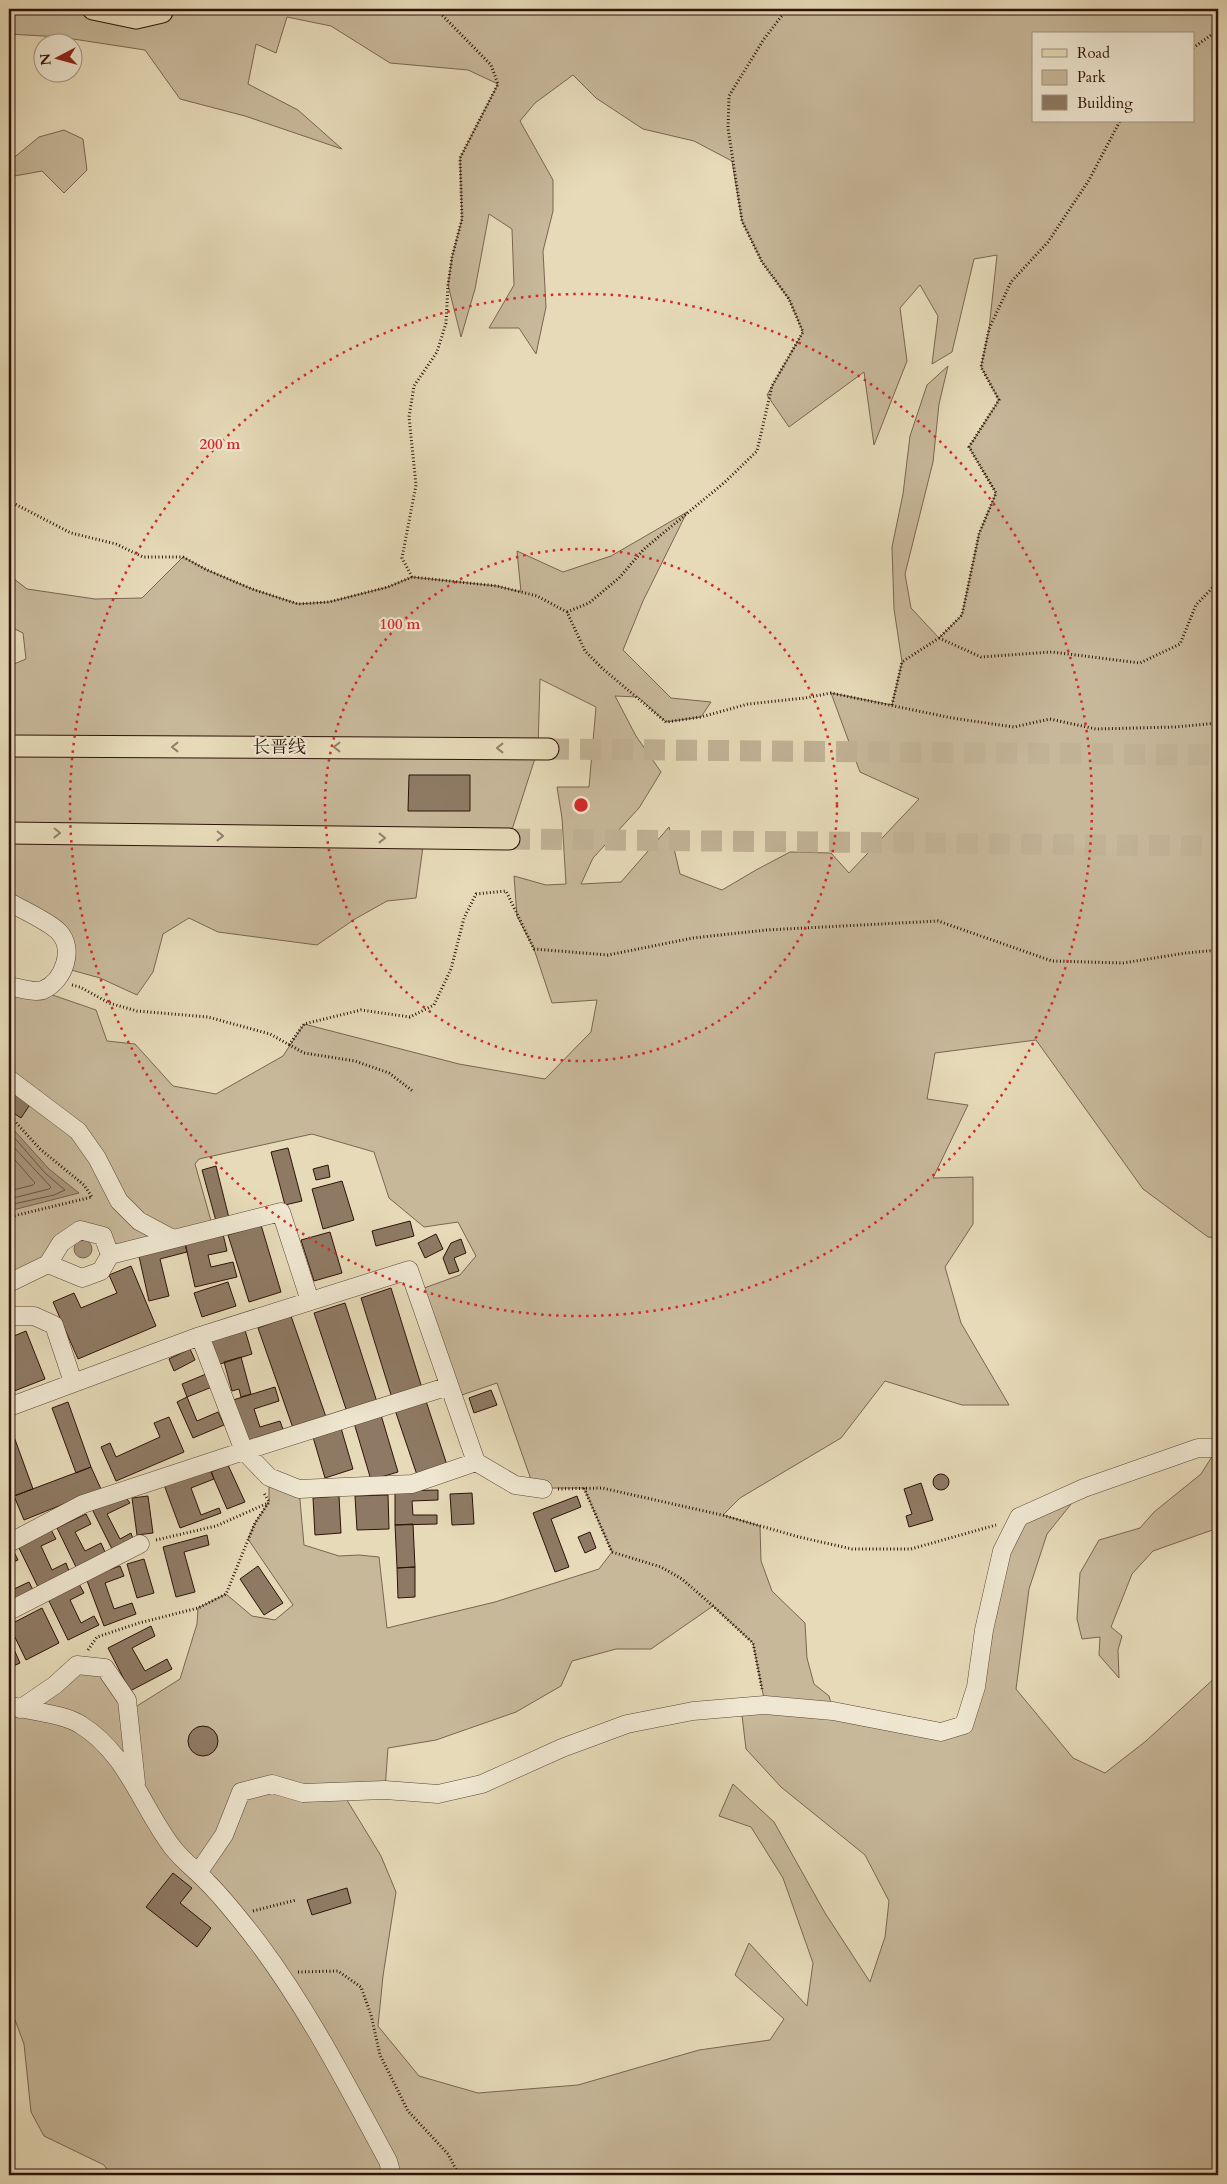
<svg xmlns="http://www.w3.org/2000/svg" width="1227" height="2184" font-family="Cardo,'Noto Serif SC',serif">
  <rect width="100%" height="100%" fill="#e6dab8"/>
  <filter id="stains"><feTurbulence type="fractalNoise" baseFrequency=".004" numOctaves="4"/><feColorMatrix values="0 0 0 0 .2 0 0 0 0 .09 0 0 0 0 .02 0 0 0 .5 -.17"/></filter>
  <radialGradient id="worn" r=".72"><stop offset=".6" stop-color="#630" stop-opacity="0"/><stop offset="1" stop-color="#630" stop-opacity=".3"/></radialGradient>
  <!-- green -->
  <path fill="#c7b89a" stroke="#7a6551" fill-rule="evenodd" d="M9,9H1218V1238L1208,1237L1143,1189L1036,1040L935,1053L927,1099L968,1105L933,1178L973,1177V1224L945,1267L961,1323L1009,1405H962L885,1381L841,1438L740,1498L723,1515L760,1526L761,1561L772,1591L805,1623L807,1658L814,1684L829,1696L833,1711L890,1724L964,1725L1019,1517L1084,1488L1047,1534L1029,1589L1016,1689L1073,1758L1105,1773L1146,1741L1218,1675V2175H230L225,2171L222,2175H111L104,2165L44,2136L31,2112L24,2044L9,2004V1705L77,1665L105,1668L129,1711L180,1679L197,1624L198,1608L226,1594L252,1616L275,1620L293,1605L248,1539L255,1523L269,1502V1477L299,1489L304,1545L339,1556L359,1555L379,1557L387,1628L495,1602L599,1569L612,1552L584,1488H534L497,1383L453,1398L416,1291L460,1275L476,1256L458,1222L424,1227L389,1198L374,1152L312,1134L199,1159L195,1164L213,1228L110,1255L103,1236L80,1230L9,1283V986L41,991L96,1010L107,1041L135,1044L173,1086L216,1094L283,1056L304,1024L459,1064L545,1079L591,1032L597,1000L552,1003L534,949L517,916L514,876L546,885L566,884L562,818L557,787H589L596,707L540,679L538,749L509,839H424L416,898L387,901L355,919L317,945L218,932L189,918L163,934L153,972L137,995L100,978L64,968L67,949L9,902V666L26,659L23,633L9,626V575L27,589L95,599L142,598L183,557L207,570L252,589L298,604L329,602L388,587L412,577L497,586L521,592L517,551L563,572L611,556L687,512L643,601L623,650L671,698L711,702L701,717L666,722L638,697L615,696L636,736L661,772L639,808L593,858L581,884L621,882L669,827L680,874L722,890L756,870L790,852L831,853L849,873L919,799L860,772L831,693L892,705L902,662L894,609L892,547L903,494L910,436L927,385L948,366L939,404L933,462L905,574L911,608L939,638L962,615L979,534L996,493L969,447L999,400L981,367L989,329L997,255L974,259L952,352L932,364L938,316L920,285L900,308L907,361L874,445L864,372L789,427L767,395L803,332L789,299L762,262L742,221L732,161L694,141L643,129L596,98L573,75L535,103L520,121L553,180V211L543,251L546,307L536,354L519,328H489L514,285L512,229L489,214L475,289L461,337L448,285L452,257L462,219L460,158L498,84L468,70L390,63L331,26L287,17L276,53L256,44L248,84L298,110L342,149L245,116L180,99L145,50L60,37L9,34ZM1033,34H1193V121H1033ZM713,1606L753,1643L765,1704L741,1707L746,1749L781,1787L865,1855L889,1901L885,1937L870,1982L825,1913L774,1822L733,1784L719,1816L751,1827L783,1878L813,1963L807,2006L749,1943L735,1975L784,2019L770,2040L699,2050L578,2085L478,2093L419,2076L378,2026L383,1976L396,1892L381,1856L342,1792L385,1790L388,1748L436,1740L516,1712L561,1686L572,1661L616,1649H651Z
    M64,130L83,139L87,170L64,193L42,171L9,177V158L11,160L39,137Z
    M1218,1447V1528L1153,1551L1132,1574L1111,1627L1122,1636L1118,1650L1119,1678L1099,1655L1100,1637L1082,1639L1077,1619L1080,1573L1099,1540L1140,1528L1154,1512L1201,1474Z"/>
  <!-- water -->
  <path fill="#a7967c" stroke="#77614e" d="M13,1129L49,1169L79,1193L9,1211V1131Z
    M74 1249a9 9 0 1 1 18 0a9 9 0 1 1-18 0Z"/>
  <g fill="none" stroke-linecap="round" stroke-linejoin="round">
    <!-- shore -->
    <path stroke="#6a5442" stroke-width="1" d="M9,1135L13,1136L45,1173L65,1190L54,1195L9,1205
      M9,1142L51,1187L49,1189L9,1199
      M9,1153L35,1183L33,1185L9,1191"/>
  </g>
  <!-- building -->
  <path fill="#8e7a64" stroke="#2e1208" d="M409,775H470V811H408Z
    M9,1089L31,1103L21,1118L9,1110Z
    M288,1148L302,1201L285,1205L271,1152Z
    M328,1165L330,1177L316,1180L313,1169Z
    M216,1166L229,1218L216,1221L202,1170Z
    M342,1181L354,1220L323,1229L312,1189Z
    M410,1221L414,1236L376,1246L372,1231Z
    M261,1225L281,1292L249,1302L228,1235Z
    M330,1232L342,1273L314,1281L301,1240Z
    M223,1234L227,1251L208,1255L211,1267L233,1262L237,1277L195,1287L185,1243Z
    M436,1234L443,1249L425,1258L418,1243Z
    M461,1239L466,1253L454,1258L459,1271L449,1274L443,1258L451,1243Z
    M185,1243L187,1252L160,1259L169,1296L149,1301L138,1252Z
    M131,1266L156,1326L78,1359L53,1302L74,1293L81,1308L117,1293L109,1275Z
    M228,1282L236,1306L202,1317L194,1293Z
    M391,1288L422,1388L392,1398L361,1298Z
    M345,1303L377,1402L347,1412L314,1313Z
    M291,1316L326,1417L293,1428L258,1328Z
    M245,1330L252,1354L217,1365L210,1341Z
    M26,1331L45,1379L9,1393V1338Z
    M190,1349L195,1360L174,1371L169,1359Z
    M241,1357L251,1394L241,1397L239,1389L232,1391L224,1362Z
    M206,1374L212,1387L187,1397L182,1384Z
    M275,1387L279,1401L254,1409L260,1427L280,1421L284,1432L246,1444L233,1400Z
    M491,1390L497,1405L474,1413L469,1398Z
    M187,1397L197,1421L218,1412L224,1425L193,1438L177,1402Z
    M426,1401L447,1465L417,1475L395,1410Z
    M68,1402L91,1467L76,1473L52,1408Z
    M381,1415L398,1472L371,1480L354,1423Z
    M169,1417L184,1452L116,1481L101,1447L110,1443L116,1457L160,1437L154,1423Z
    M9,1423L33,1489L14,1496L9,1481Z
    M341,1428L353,1469L325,1478L313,1437Z
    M209,1465L214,1479L191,1488L201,1515L219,1508L221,1513L180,1528L163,1482Z
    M228,1465L245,1502L227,1509L211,1472Z
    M91,1467L101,1489L24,1520L14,1496Z
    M933 1482a8 8 0 1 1 16 0a8 8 0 1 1-16 0Z
    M921,1483L933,1520L909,1527L906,1516L912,1514L904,1489Z
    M438,1490V1500L412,1501L413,1515H437V1524L395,1525V1491Z
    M472,1493L474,1524L452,1525L450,1494Z
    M124,1495L130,1503L107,1514L120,1539L131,1533L133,1539L112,1549L91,1507Z
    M388,1495L389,1529L357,1530L355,1496Z
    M148,1496L153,1533L137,1535L132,1498Z
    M339,1496L341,1533L315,1535L313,1498Z
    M577,1496L581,1507L551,1519L569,1567L555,1572L533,1513Z
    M86,1514L91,1524L75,1532L85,1551L101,1543L105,1552L76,1567L57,1528Z
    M413,1524L415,1567L397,1568L395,1525Z
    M50,1528L56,1539L41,1546L52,1570L66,1563L69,1571L38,1587L17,1544Z
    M590,1532L596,1548L585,1553L578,1537Z
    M207,1535L209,1545L184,1552L195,1592L176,1597L163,1547Z
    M13,1550L18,1560L9,1564V1552Z
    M144,1559L154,1593L137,1598L127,1564Z
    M120,1566L124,1576L105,1583L114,1609L132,1603L136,1614L104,1626L86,1578Z
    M258,1566L283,1603L264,1615L240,1579Z
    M415,1567V1597L398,1598L397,1568Z
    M9,1577L14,1589L29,1582L34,1592L9,1604Z
    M79,1584L84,1593L70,1600L81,1623L94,1616L99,1625L68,1640L48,1599Z
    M42,1608L59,1643L26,1660L9,1625Z
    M151,1626L155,1636L132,1648L145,1671L167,1659L172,1669L130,1691L108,1648Z
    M13,1647L20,1663L9,1668V1648Z
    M188 1741a15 15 0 1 1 30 0a15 15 0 1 1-30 0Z
    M173,1873L192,1888L180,1903L211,1928L197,1947L146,1907Z
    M347,1888L351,1903L312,1915L307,1900Z
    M10,2058L15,2068L9,2070V2059Z"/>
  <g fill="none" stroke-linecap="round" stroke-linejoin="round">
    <!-- major-tunnel -->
    <path stroke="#c1b295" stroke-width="21" stroke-dasharray="21 11" stroke-linecap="butt" d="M548,749L1218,755
      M509,839L1218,846"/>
    <defs>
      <path id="minor" d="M9,902C21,909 50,922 59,932C75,949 64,981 43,990C35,993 18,988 9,986
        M9,1079L78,1131L97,1158L119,1201L139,1221L171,1238
        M110,1255L281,1212L310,1301
        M9,1283L48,1264L61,1243L80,1230L103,1236L110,1255L101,1271L82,1278L48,1264
        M9,1316H34L54,1325L73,1382
        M200,1336L244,1451L449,1386
        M9,1407L200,1336L409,1270L476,1462L515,1485L543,1489
        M9,1543L83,1504L244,1451L269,1477L299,1489L412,1484L476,1462
        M9,1611L140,1544
        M9,1705C30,1712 63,1713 81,1725C127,1753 142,1808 173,1848C183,1861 197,1871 208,1883C226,1901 243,1923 259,1944C309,2011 348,2087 388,2161L392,2175
        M20,1709L55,1685L77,1665L105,1668L127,1700L136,1783
        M198,1873L224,1835L241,1792L272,1784L303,1793L385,1790L438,1794L482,1784L562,1748L627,1724L693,1711L765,1705L833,1711L941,1732L964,1725L976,1687L984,1630L1002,1551L1019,1517L1084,1488L1198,1448H1218"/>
      <path id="major" d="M93,9L136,18L162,12V9
        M9,746L548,749
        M9,833L509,839"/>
    </defs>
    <!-- minor casing -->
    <use href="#minor" stroke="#5c4434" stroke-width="19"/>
    <!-- major casing -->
    <use href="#major" stroke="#2e1208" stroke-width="23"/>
    <!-- path -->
    <path stroke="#2e1208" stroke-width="3" stroke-dasharray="1 2.5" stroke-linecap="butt" d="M1193,48L1218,30
      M9,503H13L71,533L116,544L143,557H183L207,570L252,589L298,604L329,602L388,587L412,577L497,586L537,596L567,612L585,651L603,669L666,722L701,717L748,704L805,698L831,693L952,718L1014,727L1050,719L1096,729L1175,727L1218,723
      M412,577L402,558L416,485L409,417L414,386L437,352L446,323L448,285L452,257L462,219L460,158L498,84L491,65L442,15L440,9
      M567,612L589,603L619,578L644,549L725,482L757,451L772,386L803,332L789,299L762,262L742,221L728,128L729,96L764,39L787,9
      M939,638L981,657L1052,652L1140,663L1180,644L1196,605L1215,585H1218
      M892,705L902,662L939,638L962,615L979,534L996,493L969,447L999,400L981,367L989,329L1011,282L1048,242L1089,180L1120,121
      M72,985L80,987L109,1003L137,1011L208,1017L270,1034L304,1053L355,1061L389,1073L414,1092
      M289,1045L304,1024L361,1010L410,1017L434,1005L451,969L464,918L476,894L506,891L534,949L608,955L693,938L766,930L938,921L1052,961L1123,963L1186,953L1218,950
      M9,1115L40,1149L84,1185L92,1197L9,1217
      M584,1488L612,1552L661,1567L682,1579L713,1606L753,1643L762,1689
      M558,1489L602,1488L722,1515L799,1537L852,1549H911L996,1525
      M156,1540L216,1526L268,1503
      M88,1650L97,1637L139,1623L198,1608L226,1594L255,1523L269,1502L264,1493
      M253,1911L296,1900
      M298,1972L338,1971L361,1987L371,2015L380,2055L408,2111L448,2154L459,2175"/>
    <!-- minor -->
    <use href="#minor" stroke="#efe7d1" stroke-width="18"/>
    <!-- major -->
    <use href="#major" stroke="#e6dab8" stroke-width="21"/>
  </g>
  <!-- one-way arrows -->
  <defs><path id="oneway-chevron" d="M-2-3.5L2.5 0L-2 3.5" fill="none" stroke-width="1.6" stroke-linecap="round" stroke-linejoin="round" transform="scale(1.25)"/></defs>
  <g stroke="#938069">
    <use href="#oneway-chevron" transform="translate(175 747) rotate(-180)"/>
    <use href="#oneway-chevron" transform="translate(337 747) rotate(-180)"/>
    <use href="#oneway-chevron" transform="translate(500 748) rotate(-180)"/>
    <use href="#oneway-chevron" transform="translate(57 833) rotate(1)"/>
    <use href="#oneway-chevron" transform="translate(220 836) rotate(1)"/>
    <use href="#oneway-chevron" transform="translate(382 838)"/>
  </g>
  <!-- distance rings -->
  <g fill="none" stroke="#d62828" stroke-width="2.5" stroke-dasharray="2.5 5">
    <circle cx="581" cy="805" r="256"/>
    <circle cx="581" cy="805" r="511"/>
  </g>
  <g text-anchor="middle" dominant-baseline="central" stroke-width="4.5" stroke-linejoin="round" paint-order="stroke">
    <!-- street labels -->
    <g font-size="18" fill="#2e1208" stroke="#efe7d1">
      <text x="279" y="747">长晋线</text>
    </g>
  </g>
  <circle cx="581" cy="805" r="8" fill="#d62828" stroke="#efe7d1" stroke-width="2.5"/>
  <g font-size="15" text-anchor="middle" font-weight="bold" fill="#d62828" stroke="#efe7d1" stroke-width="4.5" stroke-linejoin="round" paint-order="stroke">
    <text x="220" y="449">200 m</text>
    <text x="400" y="629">100 m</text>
  </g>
  <!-- margin -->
  <rect width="1227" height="2184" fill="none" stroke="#e6dab8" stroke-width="30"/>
  <rect x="10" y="10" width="1207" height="2164" fill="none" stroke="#2e1208" stroke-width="2.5"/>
  <rect x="15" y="15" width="1197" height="2154" fill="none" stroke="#2e1208"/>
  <!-- legend -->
  <rect x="1032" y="32" width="162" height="90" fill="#efe7d1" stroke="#a29281"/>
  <rect x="1042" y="49" width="25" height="8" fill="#e6dab8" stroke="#a29281"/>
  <text x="1077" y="58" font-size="15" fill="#2e1208">Road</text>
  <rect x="1042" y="70" width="25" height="15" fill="#c7b89a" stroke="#a29281"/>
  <text x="1077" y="82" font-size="15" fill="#2e1208">Park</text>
  <rect x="1042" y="95" width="25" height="15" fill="#8e7a64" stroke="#a29281"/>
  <text x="1077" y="108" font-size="15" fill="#2e1208">Building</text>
  <!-- north arrow -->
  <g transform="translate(58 58) rotate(264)"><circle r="24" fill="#efe7d1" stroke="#a29281"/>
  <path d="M0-4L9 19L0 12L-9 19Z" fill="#8f2418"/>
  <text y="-8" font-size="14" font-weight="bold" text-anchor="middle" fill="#2e1208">N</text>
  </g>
  <rect width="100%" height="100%" filter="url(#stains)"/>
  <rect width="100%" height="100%" fill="url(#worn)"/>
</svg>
